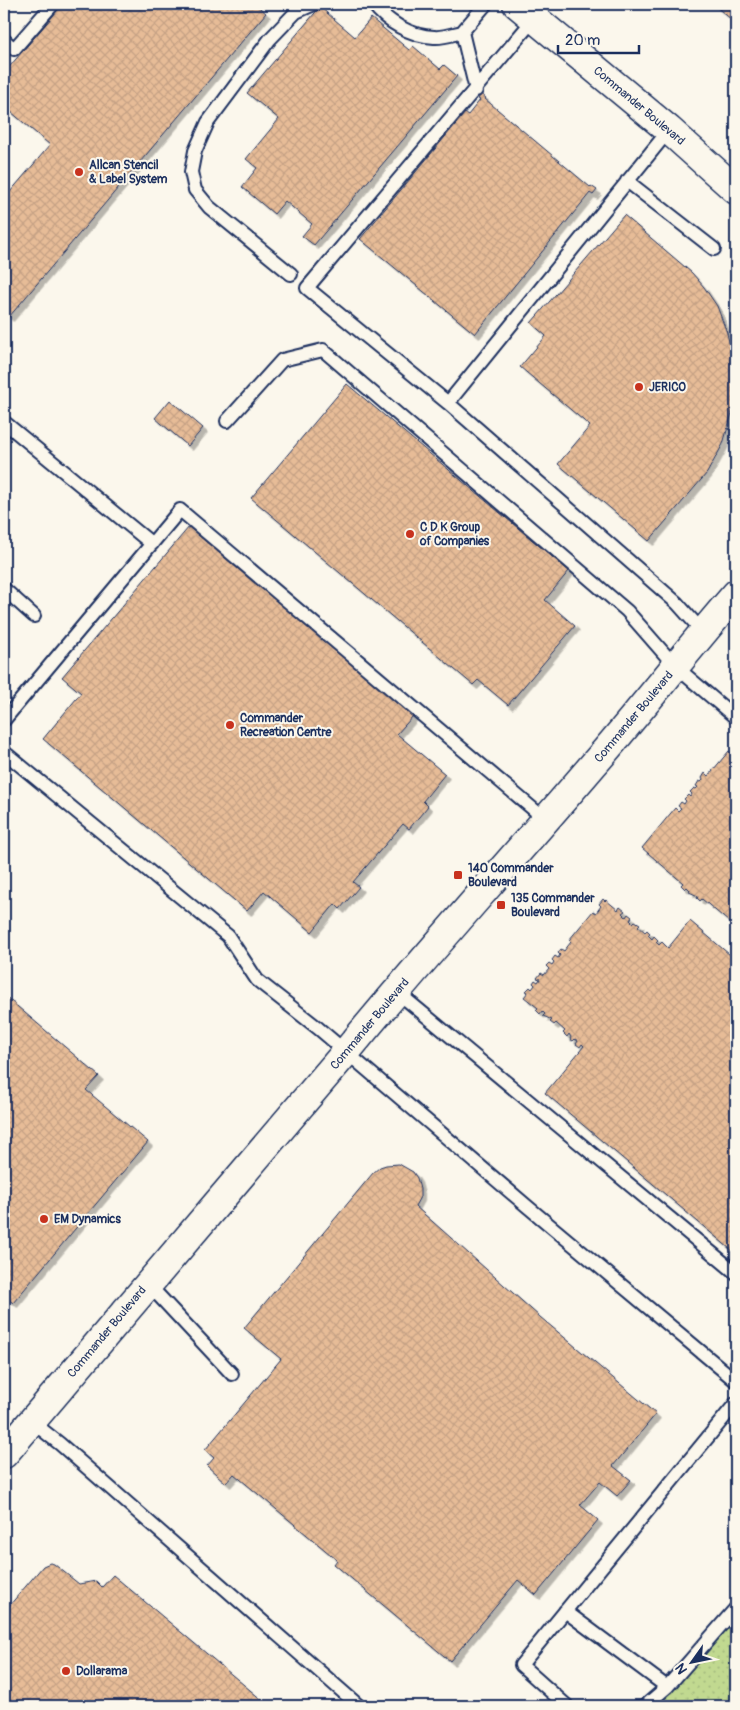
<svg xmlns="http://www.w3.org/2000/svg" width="740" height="1710" font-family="Pangolin,sans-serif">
  <defs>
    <pattern id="grass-dots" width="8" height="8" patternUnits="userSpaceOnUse" patternTransform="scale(1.25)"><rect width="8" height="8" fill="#c1d990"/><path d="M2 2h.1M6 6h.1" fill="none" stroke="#a5bb7f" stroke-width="1.8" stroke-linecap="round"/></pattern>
    <pattern id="building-cross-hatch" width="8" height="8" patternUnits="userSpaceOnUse" patternTransform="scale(1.25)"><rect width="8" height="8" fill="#e7bc97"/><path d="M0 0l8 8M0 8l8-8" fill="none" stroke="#c6a285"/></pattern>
    <filter id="shadow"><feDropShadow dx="4.5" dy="4.5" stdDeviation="0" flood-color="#0004"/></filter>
  </defs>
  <rect width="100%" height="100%" fill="#fbf7ec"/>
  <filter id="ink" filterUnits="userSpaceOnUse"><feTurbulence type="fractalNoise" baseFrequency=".02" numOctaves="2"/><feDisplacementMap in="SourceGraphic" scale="10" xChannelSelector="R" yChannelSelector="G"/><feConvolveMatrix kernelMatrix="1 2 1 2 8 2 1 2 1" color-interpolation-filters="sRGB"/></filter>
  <g filter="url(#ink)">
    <!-- grass -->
    <path fill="url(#grass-dots)" stroke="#6e8477" d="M736,1611V1706H660Z"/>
    <!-- building -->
    <path fill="url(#building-cross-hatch)" stroke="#1b2f5e" filter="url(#shadow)" d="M63,4H255L266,13L9,317L4,313V199L50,145L4,106V73Z
      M715,4H736V18L735,17L732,20L714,5Z
      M320,7L355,37L371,18L409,50L413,46L440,69L444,65L457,76L314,245L302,236L312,224L285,201L274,214L242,187L257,168L246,159L279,119L247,93Z
      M481,94L486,98L485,99L590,187L591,186L597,190L593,195L590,193L475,334L360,239L465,113L468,115L480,100L478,99Z
      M624,215L692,273L704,287L717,306L727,333L735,369L734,406L723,444L707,473L649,541L558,464L590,426L520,367L546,336L531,323Z
      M347,384L569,571L545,600L575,626L508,705L478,680L473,685L251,498Z
      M170,400L203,428L188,446L155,418Z
      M189,527L413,716L397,734L445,774L423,801L428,806L409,829L403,824L353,882L359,887L340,909L335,904L312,932L264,891L247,911L43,739L81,693L62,677Z
      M729,751L736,757V928L702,899L700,901L697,898L698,896L689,892L690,890L687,887L685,889L681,885L683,883L642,848L675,808L678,811L681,808L678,806L681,802L684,804L686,801L684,799L688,795L690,797L692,794L690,792L694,788L696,789L698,787L696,786L699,781L701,782L703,780L702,778L705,773L708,776Z
      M603,899L605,901L606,900L618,910L620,907L625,911L622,913L626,917L628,914L632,917L630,920L633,923L635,921L640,924L638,926L645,932L647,930L650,933L648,935L652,939L654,936L658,940L656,942L659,945L662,942L668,948L690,921L736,960V1254L545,1093L584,1046L582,1044L580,1047L576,1044L578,1041L575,1039L573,1041L570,1039L571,1037L569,1034L567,1037L563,1033L565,1031L556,1023L554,1025L550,1022L552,1020L543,1016L545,1014L542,1011L540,1014L536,1010L538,1008L524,997L528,992L526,991L530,987L532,989L535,985L533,983L535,980L538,982L540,979L537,978L541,973L544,975L549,969L546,966L549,963L552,965L554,962L552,960L555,956L558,958L560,955L558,953L561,949L564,951L571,942L569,940L593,911L596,913L601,906L599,904Z
      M4,995L99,1076L86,1090L148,1142L13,1303L4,1296Z
      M399,1164L413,1172L417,1178L420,1189V1197L415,1206L540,1317L656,1414L613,1466L631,1480L617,1496L600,1482L580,1505L598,1520L536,1595L518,1580L450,1661L334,1564L337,1560L234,1474L226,1483L207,1466L214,1458L205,1450L281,1359L244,1328L373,1173L380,1167L386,1165Z
      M50,1563L54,1564L79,1584L96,1581L102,1587L113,1575L269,1706H4L5,1701L4,1700V1617L9,1612V1606L43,1566Z"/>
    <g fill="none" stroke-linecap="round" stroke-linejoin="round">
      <defs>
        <path id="lane" d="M373,4C387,22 410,36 434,37C443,38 453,34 462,32
          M534,19L307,288L448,403L677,603L703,632
          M4,40L14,49L53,4
          M476,90L462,32L486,4
          M627,181L714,249
          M291,274L209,207L195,190L191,172L195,151L208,122L270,39L296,12L314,4
          M448,403L669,130
          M227,421L282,360L323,350L627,611L675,666L736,718
          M4,422L152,544
          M4,589L34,616
          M4,720L180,510L546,820
          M4,752L228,936L257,980L318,1028L528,1207L736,1381
          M396,991L736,1273
          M148,1284L232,1374
          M31,1421L60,1444L359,1706
          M565,1611L667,1687L645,1706
          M667,1687L736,1608
          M567,1706L521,1665L736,1403"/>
        <path id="secondary" d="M517,4L669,130L736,190
          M4,1454L346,1052C426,954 511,861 593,765C642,709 687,650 736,594"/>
      </defs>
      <!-- lane casing -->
      <use href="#lane" stroke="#1b2f5e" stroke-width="16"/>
      <!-- secondary casing -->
      <use href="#secondary" stroke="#1b2f5e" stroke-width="31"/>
      <!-- lane -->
      <use href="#lane" stroke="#fbf7ec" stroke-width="12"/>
      <!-- secondary -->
      <use href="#secondary" stroke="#fbf7ec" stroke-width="28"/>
    </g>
  </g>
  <!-- markers -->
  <g fill="#c8321e" stroke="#fbf7ec" stroke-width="2">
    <circle cx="79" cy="172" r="5"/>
    <circle cx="639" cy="387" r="5"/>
    <circle cx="410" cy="534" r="5"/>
    <circle cx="230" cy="725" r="5"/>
    <rect x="453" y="870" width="10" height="10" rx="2.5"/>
    <rect x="496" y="900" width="10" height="10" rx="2.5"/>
    <circle cx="44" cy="1219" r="5"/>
    <circle cx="66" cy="1671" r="5"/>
  </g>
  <g text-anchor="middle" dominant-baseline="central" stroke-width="4" stroke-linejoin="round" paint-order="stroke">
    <!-- street labels -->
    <g font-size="12" fill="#1b2f5e" stroke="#fbf7ec">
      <text transform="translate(639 106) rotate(40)">Commander Boulevard</text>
      <text transform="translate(634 717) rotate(-50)">Commander Boulevard</text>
      <text transform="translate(370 1024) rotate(-50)">Commander Boulevard</text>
      <text transform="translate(107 1332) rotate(-50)">Commander Boulevard</text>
    </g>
    <!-- poi labels -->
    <g font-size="12" font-weight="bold" fill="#1b2f5e" stroke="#fbf7ec" text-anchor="start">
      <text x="89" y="165">Allcan Stencil<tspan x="89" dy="14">&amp; Label System</tspan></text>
      <text x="649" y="387">JERICO</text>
      <text x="420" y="527">C D K Group<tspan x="420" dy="14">of Companies</tspan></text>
      <text x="240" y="718">Commander<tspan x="240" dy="14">Recreation Centre</tspan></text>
      <text x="468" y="868">140 Commander<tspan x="468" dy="14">Boulevard</tspan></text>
      <text x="511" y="898">135 Commander<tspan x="511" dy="14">Boulevard</tspan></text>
      <text x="54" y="1219">EM Dynamics</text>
      <text x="76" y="1671">Dollarama</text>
    </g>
  </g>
  <!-- margin -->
  <rect width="740" height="1710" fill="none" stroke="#fbf7ec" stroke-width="20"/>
  <rect x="10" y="10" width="720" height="1690" fill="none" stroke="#1b2f5e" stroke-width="2" filter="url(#ink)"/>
  <!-- north arrow -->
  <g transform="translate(692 1662) rotate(237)" stroke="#fbf7ec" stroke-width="4" paint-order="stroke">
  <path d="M0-4L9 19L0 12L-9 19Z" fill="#1b2f5e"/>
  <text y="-8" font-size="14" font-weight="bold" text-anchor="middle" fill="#1b2f5e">N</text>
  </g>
  <!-- scale -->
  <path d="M558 45v8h81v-8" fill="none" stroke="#1b2f5e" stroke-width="2.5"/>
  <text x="565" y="45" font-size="15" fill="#1b2f5e" stroke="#fbf7ec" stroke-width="4" paint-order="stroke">20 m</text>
</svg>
